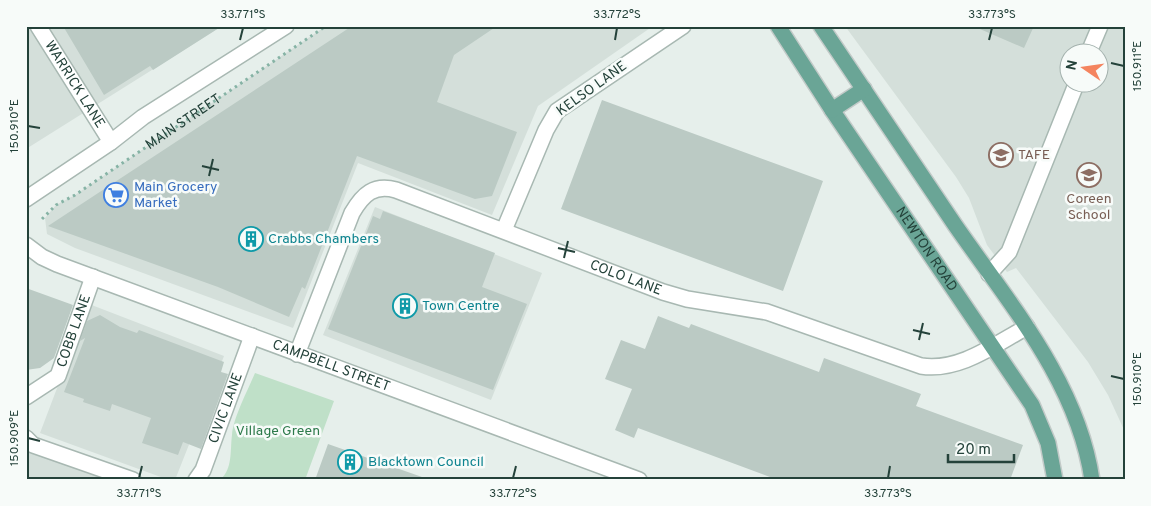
<svg xmlns="http://www.w3.org/2000/svg" width="1151" height="506" font-family="Overpass,sans-serif">
  <rect width="100%" height="100%" fill="#e6efeb"/>
  <!-- built -->
  <path fill="#d4dfda" fill-rule="evenodd" d="M26,26H222L26,149Z
    M326,26H653L538,106L492,215L358,163L293,328L75,248L47,234L45,218L56,205L75,195Z
    M845,26H1125V432L1108,395L1088,362L1016,268L1007,272L987,245L969,198L956,177ZM1068,52H1098V82H1068Z
    M375,207L542,273L491,400L323,335Z
    M89,304L224,356L175,480H169L40,433Z
    M26,451L108,480H26Z"/>
  <!-- green -->
  <path fill="#bfe0c8" d="M255,373L334,401L305,480H220C233,469 230,450 232,435C233,418 248,390 255,373Z"/>
  <!-- building -->
  <path fill="#bbcac4" d="M63,26H222L153,70L150,66L104,95Z
    M352,26H497L454,55L437,102L517,132L492,196L475,199L357,156L305,289L302,287L289,317L218,287L48,226Z
    M973,26H1034L1024,48Z
    M602,100L823,181L783,291L561,209Z
    M383,211L495,253L482,287L527,304L493,390L328,329L373,216L380,219Z
    M26,288L73,305L54,358L40,368L26,370Z
    M100,315L120,327L137,333L139,330L224,362L221,372L228,374L201,449L183,442L178,455L142,443L151,418L112,404L110,411L83,402L84,399L64,392L85,338L80,341L87,321Z
    M658,316L689,328L691,324L819,372L824,358L921,394L916,406L1023,445L1010,480H778L638,428L634,438L615,430L632,389L605,379L621,340L645,349Z
    M328,444L422,477V480H315Z"/>
  <g fill="none" stroke-linecap="round" stroke-linejoin="round">
    <defs>
      <g id="minor">
        <path id="s2" d="M38,26L111,142"/>
        <path d="M1089,52L1100,26"/>
        <path d="M26,199L111,142L143,117L286,26"/>
        <path d="M504,230L546,130L557,111L683,26"/>
        <path id="s3" d="M26,245L42,257L57,264L639,480"/>
        <path d="M989,274L1009,252L1077,82"/>
        <path id="s4" d="M297,354L352,213C363,194 374,184 396,190L663,292L687,299L767,312L921,366C959,372 994,345 1027,327"/>
        <path id="s5" d="M26,397L58,376L93,277"/>
        <path d="M26,438L33,445L133,480"/>
        <path id="s6" d="M196,480L203,470L252,336"/>
      </g>
      <g id="major">
        <path id="s7" d="M778,26L832,110L1032,405L1048,443L1055,480"/>
        <path d="M821,26C866,92 910,159 955,225C1009,303 1078,383 1092,480"/>
        <path d="M832,110L864,89"/>
      </g>
    </defs>
    <!-- minor casing -->
    <use href="#minor" stroke="#a8b8b2" stroke-width="18"/>
    <!-- major casing -->
    <use href="#major" stroke="#c2cac8" stroke-width="18"/>
    <!-- path -->
    <path stroke="#86b3a5" stroke-width="3" stroke-dasharray="2.5 4" stroke-linecap="butt" id="s1" d="M42,219L56,205L75,195L326,26"/>
    <!-- minor -->
    <use href="#minor" stroke="#fff" stroke-width="15"/>
    <!-- major -->
    <use href="#major" stroke="#6aa596" stroke-width="15"/>
  </g>
  <!-- ticks -->
  <path fill="none" stroke="#24423a" stroke-width="2" d="M240,40L243,28M615,40L617,28M989,40L992,28M1111,63L1124,66M28,126L40,128M202,166L219,170M209,176L213,159M558,248L575,252M564,258L568,241M913,330L930,334M919,340L923,323M1111,376L1124,379M28,438L40,441M139,478L142,466M513,478L516,466M888,478L890,466"/>
  <!-- icons -->
  <defs>
    <symbol id="university-ring" viewBox="-11 -11 22 22"><circle r="9.5" fill="#f7fbf9" stroke="#8d6e63" stroke-width="1.5"/><path d="M0-5L7-2L0 1L-7-2ZM-4 1L0 2.5L4 1V4Q0 6-4 4Z" fill="#8d6e63"/></symbol>
    <symbol id="school-ring" viewBox="-11 -11 22 22"><circle r="9.5" fill="#f7fbf9" stroke="#8d6e63" stroke-width="1.5"/><path d="M0-5L7-2L0 1L-7-2ZM-4 1L0 2.5L4 1V4Q0 6-4 4Z" fill="#8d6e63"/></symbol>
    <symbol id="supermarket-ring" viewBox="-11 -11 22 22"><circle r="9.5" fill="#f7fbf9" stroke="#3f7fe0" stroke-width="1.5"/><path d="M-6-5.5h2.5l.6 2H6L4.5 2H-2.5L-4.4-4H-6ZM-1.5 3.2a1.3 1.3 0 1 0 .1 0ZM3 3.2a1.3 1.3 0 1 0 .1 0Z" fill="#3f7fe0"/></symbol>
    <symbol id="building-ring" viewBox="-11 -11 22 22"><circle r="9.5" fill="#f7fbf9" stroke="#0f9aa8" stroke-width="1.5"/><path d="M-4-6H4V6H1V3H-1V6H-4ZM-2.5-4.3h1.7v1.8h-1.7ZM.8-4.3h1.7v1.8H.8ZM-2.5-1h1.7V.8h-1.7ZM.8-1h1.7V.8H.8Z" fill="#0f9aa8"/></symbol>
  </defs>
  <g fill-rule="evenodd">
    <use href="#university-ring" x="987" y="141" width="28" height="28"/>
    <use href="#school-ring" x="1075" y="161" width="28" height="28"/>
    <use href="#supermarket-ring" x="102" y="181" width="28" height="28"/>
    <use href="#building-ring" x="237" y="225" width="28" height="28"/>
    <use href="#building-ring" x="391" y="292" width="28" height="28"/>
    <use href="#building-ring" x="336" y="448" width="28" height="28"/>
  </g>
  <g text-anchor="middle" dominant-baseline="central" stroke-width="5" stroke-linejoin="round" paint-order="stroke">
    <!-- street labels -->
    <g font-size="14" fill="#24423a" stroke="#f7fbf9">
      <text stroke="none"><textPath href="#s2" startOffset="69">WARRICK LANE</textPath></text>
      <text transform="translate(592 89) rotate(-36)">KELSO LANE</text>
      <text stroke="none"><textPath href="#s1" startOffset="172">MAIN STREET</textPath></text>
      <text stroke="none"><textPath href="#s7" startOffset="268">NEWTON ROAD</textPath></text>
      <text stroke="none"><textPath href="#s4" startOffset="452">COLO LANE</textPath></text>
      <text stroke="none"><textPath href="#s5" startOffset="86">COBB LANE</textPath></text>
      <text stroke="none"><textPath href="#s3" startOffset="329">CAMPBELL STREET</textPath></text>
      <text stroke="none"><textPath href="#s6" startOffset="78">CIVIC LANE</textPath></text>
    </g>
    <!-- education labels -->
    <g font-size="14" fill="#785e54" stroke="#f7fbf9" text-anchor="start">
      <text x="1018" y="155">TAFE</text>
      <text x="1089" y="199" text-anchor="middle">Coreen<tspan x="1089" dy="16">School</tspan></text>
    </g>
    <!-- shop labels -->
    <g font-size="14" fill="#366cbe" stroke="#f7fbf9" text-anchor="start">
      <text x="134" y="187">Main Grocery<tspan x="134" dy="16">Market</tspan></text>
    </g>
    <!-- culture labels -->
    <g font-size="14" fill="#0d838f" stroke="#f7fbf9" text-anchor="start">
      <text x="268" y="239">Crabbs Chambers</text>
      <text x="422" y="306">Town Centre</text>
      <text x="368" y="462">Blacktown Council</text>
    </g>
    <!-- park labels -->
    <g font-size="14" fill="#2d7a4b" stroke="#f7fbf9">
      <text x="278" y="431">Village Green</text>
    </g>
  </g>
  <!-- border -->
  <rect width="1151" height="506" fill="none" stroke="#f7fbf9" stroke-width="55"/>
  <!-- north arrow -->
  <g transform="translate(1084 68) rotate(283)"><circle r="24" fill="#f7fbf9" stroke="#a3b1ad"/>
  <path d="M0-4L9 19L0 12L-9 19Z" fill="#f4845f"/>
  <text y="-8" font-size="14" font-weight="bold" text-anchor="middle" fill="#24423a">N</text>
  </g>
  <!-- scale -->
  <path d="M948 454v8h66v-8" fill="none" stroke="#24423a" stroke-width="2.5"/>
  <text x="956" y="454" font-size="15" fill="#24423a" stroke="#f7fbf9" stroke-width="4" paint-order="stroke">20 m</text>
  <rect x="28" y="28" width="1096" height="450" fill="none" stroke="#24423a" stroke-width="2"/>
  <g font-size="12" text-anchor="middle" fill="#24423a">
    <text x="243" y="18">33.771°S</text>
    <text x="617" y="18">33.772°S</text>
    <text x="992" y="18">33.773°S</text>
    <text transform="translate(1137 66) rotate(-90)" y="4">150.911°E</text>
    <text transform="translate(14 126) rotate(-90)" y="4">150.910°E</text>
    <text transform="translate(1137 379) rotate(-90)" y="4">150.910°E</text>
    <text transform="translate(14 438) rotate(-90)" y="4">150.909°E</text>
    <text x="139" y="497">33.771°S</text>
    <text x="513" y="497">33.772°S</text>
    <text x="888" y="497">33.773°S</text>
  </g>
</svg>
